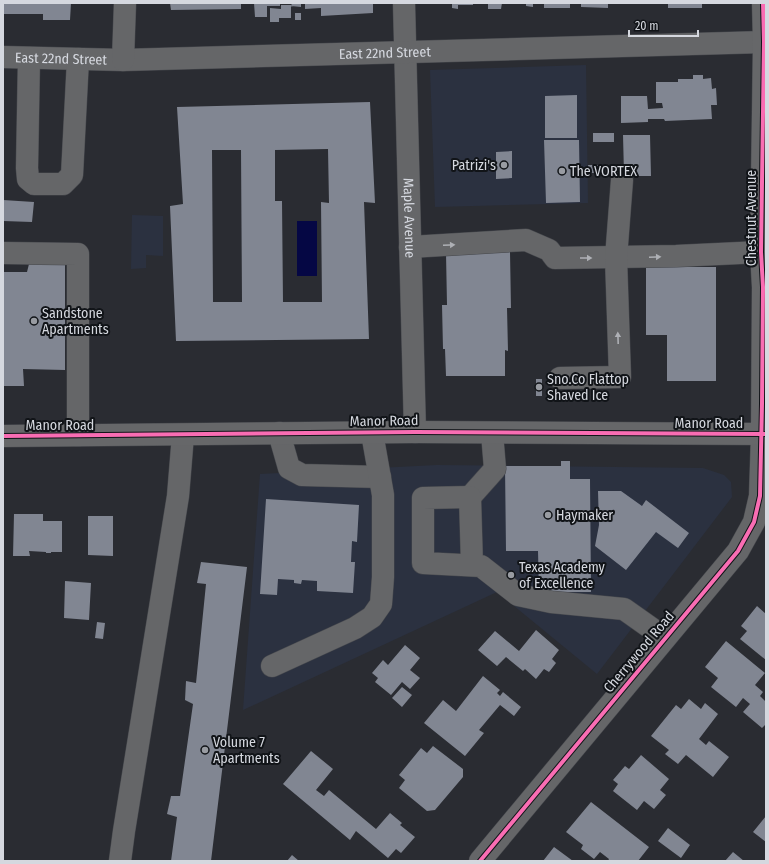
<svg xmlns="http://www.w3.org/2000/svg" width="769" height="864" font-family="'Fira Sans Condensed',sans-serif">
  <rect width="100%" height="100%" fill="#2a2c32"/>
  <!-- built -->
  <path fill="#2b3140" d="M586,65L588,203L435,207L430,70Z
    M132,215L163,216V256L146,255V268L131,269Z
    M437,465L703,468L724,475L731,482L732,497L597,674L497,592L243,710L260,474Z"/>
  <!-- water -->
  <path fill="#050744" d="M297,221H317V276H297Z"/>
  <!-- building -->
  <path fill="#818692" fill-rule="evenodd" d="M3,3H71L70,20H43V14H3Z
    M170,3H241V9L171,10Z
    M254,3H280V6H267V17H255Z
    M292,3H301V7L291,6Z
    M305,3H373V13L321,16V8L305,9Z
    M452,3H473V5H458V9L452,8Z
    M488,3H502L501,9H488Z
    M526,3H533V7L526,6Z
    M544,3H570V8H544Z
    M581,3H608V8L581,7Z
    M668,3H702V8H668Z
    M281,5H291V18H279V22H270V8L281,9Z
    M295,13H301V20H295Z
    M693,75H703V79L711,78L712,89L716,88L717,105H711L712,119L665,121L664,119H648V122L621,123V96H647L648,109L663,108L662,103H656V82H678V79H693Z
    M577,95V138H545V96Z
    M370,102L375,203L364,202L369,339L176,341L170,206L183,204L177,107ZM328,149L329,203L321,202L322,302H283L282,201H275V150ZM212,150H241L242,302H213Z
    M593,133H614V142H593Z
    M623,135H650L651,176H634L635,174H624Z
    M544,140H579L580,202L546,203Z
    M512,151V178L496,179V152Z
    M588,165H602V173H589Z
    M3,200L34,202L32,222L3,221Z
    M510,252L511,308H507L508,351L505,350V376H446L445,349H443L442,305H447L446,253Z
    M65,263V370L23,369L24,386H3V272H27L29,264Z
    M646,267H716V381H667V335H646Z
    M536,379H542V396H536Z
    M561,461H570V479H590L591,592H539L538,551H506L505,466H561Z
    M598,491H621L642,506L646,500L689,533L678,548L656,532L626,570L595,546L599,525Z
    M266,499L359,505L357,542L352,541L351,562H355L353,593L317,591V581L302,580L301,584L294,583V580L278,579L277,595L260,594Z
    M14,514H43V521H62V552H51V553H46V552L29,551L30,556H13Z
    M88,516H113V556L88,555Z
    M201,562L247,567L211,861H171L177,817L167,814L171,796H180L193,704L185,700L186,681L196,683L206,584L197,583Z
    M65,581L91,583L89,620L64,618Z
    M757,606L766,614V660L740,639L747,631L741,626Z
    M97,622L105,623L103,639L95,638Z
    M536,630L559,650L552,659L556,663L549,672L544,669L536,679L525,669L523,671L506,657L497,666L478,650L495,631L519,651Z
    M726,641L765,673L755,685L763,692L760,696L766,702V727L765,725L762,728L743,712L750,704L743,698L736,707L711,687L718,678L705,667Z
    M405,645L420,658L410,670L420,678L410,689L402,682L391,695L375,682L378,678L372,673L383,660L388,665Z
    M483,676L500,690L497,693L500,696L503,692L521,707L514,716L500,705L479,730L484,733L465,756L424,723L443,700L456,711Z
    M402,687L412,695L402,707L392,698Z
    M689,699L701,709L705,703L718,714L699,739L706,745L709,741L729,757L713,777L686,755L678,764L665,754L669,750L651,736L676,705L681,709Z
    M433,746L463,769V777L435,810L427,811L399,788L405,780L399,775L421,748L427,753Z
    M311,751L333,769L316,790L324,796L329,790L376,829L390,813L402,823L400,825L415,837L401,853L396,849L388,858L356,831L350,840L283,784Z
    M641,755L669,779L660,790L666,795L654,809L644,801L637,810L613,791L618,784L613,780L625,766L629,769Z
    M591,802L649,847L638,861H608L609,859L600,852L594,859L581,849L583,845L566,832Z
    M766,816V842L753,832Z
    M668,828L690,845L681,858L658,841Z
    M554,847L573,861H543Z
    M733,852L744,861H725Z
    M292,855L299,861H287Z"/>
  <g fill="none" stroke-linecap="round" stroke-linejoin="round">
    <defs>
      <g id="minor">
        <path id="s1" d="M404,3L415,432"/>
        <path id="s2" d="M3,57L123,60L766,42"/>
        <path d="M29,58L27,168L28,179L34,184H63L72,175L78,59"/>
        <path d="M123,60L125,3"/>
        <path d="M410,247L526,240L549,250L555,258L676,256L761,252L766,250"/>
        <path d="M3,253L78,254V435"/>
        <path d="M560,378L620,377L616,258L622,180"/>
        <path d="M279,433L289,468L302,475L380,477"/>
        <path d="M470,497L495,469L492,433"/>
        <path d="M472,565L470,497L423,498V563L481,566L518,595L551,602L624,609L665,638"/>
        <path d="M272,666L355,628L372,617L381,604L383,577V495L372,433"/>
        <path d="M120,861L124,831L178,496L183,435"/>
        <path d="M480,861L738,551L754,522L760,496L762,434"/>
      </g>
      <path id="major" d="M762,434L763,287L761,252L764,42L763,3
        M3,436L415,432L766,434"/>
    </defs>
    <!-- minor casing -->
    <use href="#minor" stroke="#46484d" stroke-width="23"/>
    <!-- major casing -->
    <use href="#major" stroke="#46484d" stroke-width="23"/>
    <!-- minor -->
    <use href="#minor" stroke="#656668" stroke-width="22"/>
    <!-- major -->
    <use href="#major" stroke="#666769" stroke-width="22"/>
    <defs>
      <path id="cycleway" d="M3,436L415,432L766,434
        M480,861L738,551L754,522L760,496L762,404L763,287L761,252L764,42L763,3"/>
    </defs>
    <!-- cycleway casing -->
    <use href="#cycleway" stroke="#111418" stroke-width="6"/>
    <!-- cycleway -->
    <use href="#cycleway" stroke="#f96db3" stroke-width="4"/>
  </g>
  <!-- one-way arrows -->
  <defs><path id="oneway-solid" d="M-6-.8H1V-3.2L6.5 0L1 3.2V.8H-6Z"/></defs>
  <g fill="#aeb0b5">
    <use href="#oneway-solid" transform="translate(449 245) rotate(-3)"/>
    <use href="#oneway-solid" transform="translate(655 257) rotate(-2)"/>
    <use href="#oneway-solid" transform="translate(586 258)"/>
    <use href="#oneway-solid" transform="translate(618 338) rotate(-92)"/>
  </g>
  <!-- markers -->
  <g fill="#999ca2" stroke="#111418" stroke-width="1.5">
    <circle cx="504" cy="165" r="4"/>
    <circle cx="562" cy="171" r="4"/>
    <circle cx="34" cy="321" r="4"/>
    <circle cx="539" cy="387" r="4"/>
    <circle cx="548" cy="515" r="4"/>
    <circle cx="511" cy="575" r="4"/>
    <circle cx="205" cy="750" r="4"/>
  </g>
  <g text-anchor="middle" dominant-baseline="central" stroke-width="4" stroke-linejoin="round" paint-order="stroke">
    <!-- street labels -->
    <g font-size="14" fill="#d5d8df" stroke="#111418">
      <text stroke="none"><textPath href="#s2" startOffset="382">East 22nd Street</textPath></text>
      <text stroke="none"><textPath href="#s2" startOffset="58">East 22nd Street</textPath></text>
      <text stroke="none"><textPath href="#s1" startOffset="215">Maple Avenue</textPath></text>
      <text transform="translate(751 218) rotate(-90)">Chestnut Avenue</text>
      <text transform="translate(384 421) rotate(-1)">Manor Road</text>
      <text x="709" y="423">Manor Road</text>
      <text x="60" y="425">Manor Road</text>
      <text transform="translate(639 652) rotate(-50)">Cherrywood Road</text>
    </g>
    <!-- poi labels -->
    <g font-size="14" fill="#d5d8df" stroke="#111418" text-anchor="start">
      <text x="496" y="165" text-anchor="end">Patrizi's</text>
      <text x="570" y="171">The VORTEX</text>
      <text x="42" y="313">Sandstone<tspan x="42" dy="16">Apartments</tspan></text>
      <text x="547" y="379">Sno.Co Flattop<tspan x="547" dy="16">Shaved Ice</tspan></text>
      <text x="556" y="515">Haymaker</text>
      <text x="519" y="567">Texas Academy<tspan x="519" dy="16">of Excellence</tspan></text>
      <text x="213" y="742">Volume 7<tspan x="213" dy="16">Apartments</tspan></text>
    </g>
  </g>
  <!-- border -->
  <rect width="769" height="864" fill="none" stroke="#d5d8df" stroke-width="8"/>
  <!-- scale -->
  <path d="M629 30v6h69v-6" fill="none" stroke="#d5d8df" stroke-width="2"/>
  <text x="635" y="30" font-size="12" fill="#d5d8df" stroke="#111418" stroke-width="3" paint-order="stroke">20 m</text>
</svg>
